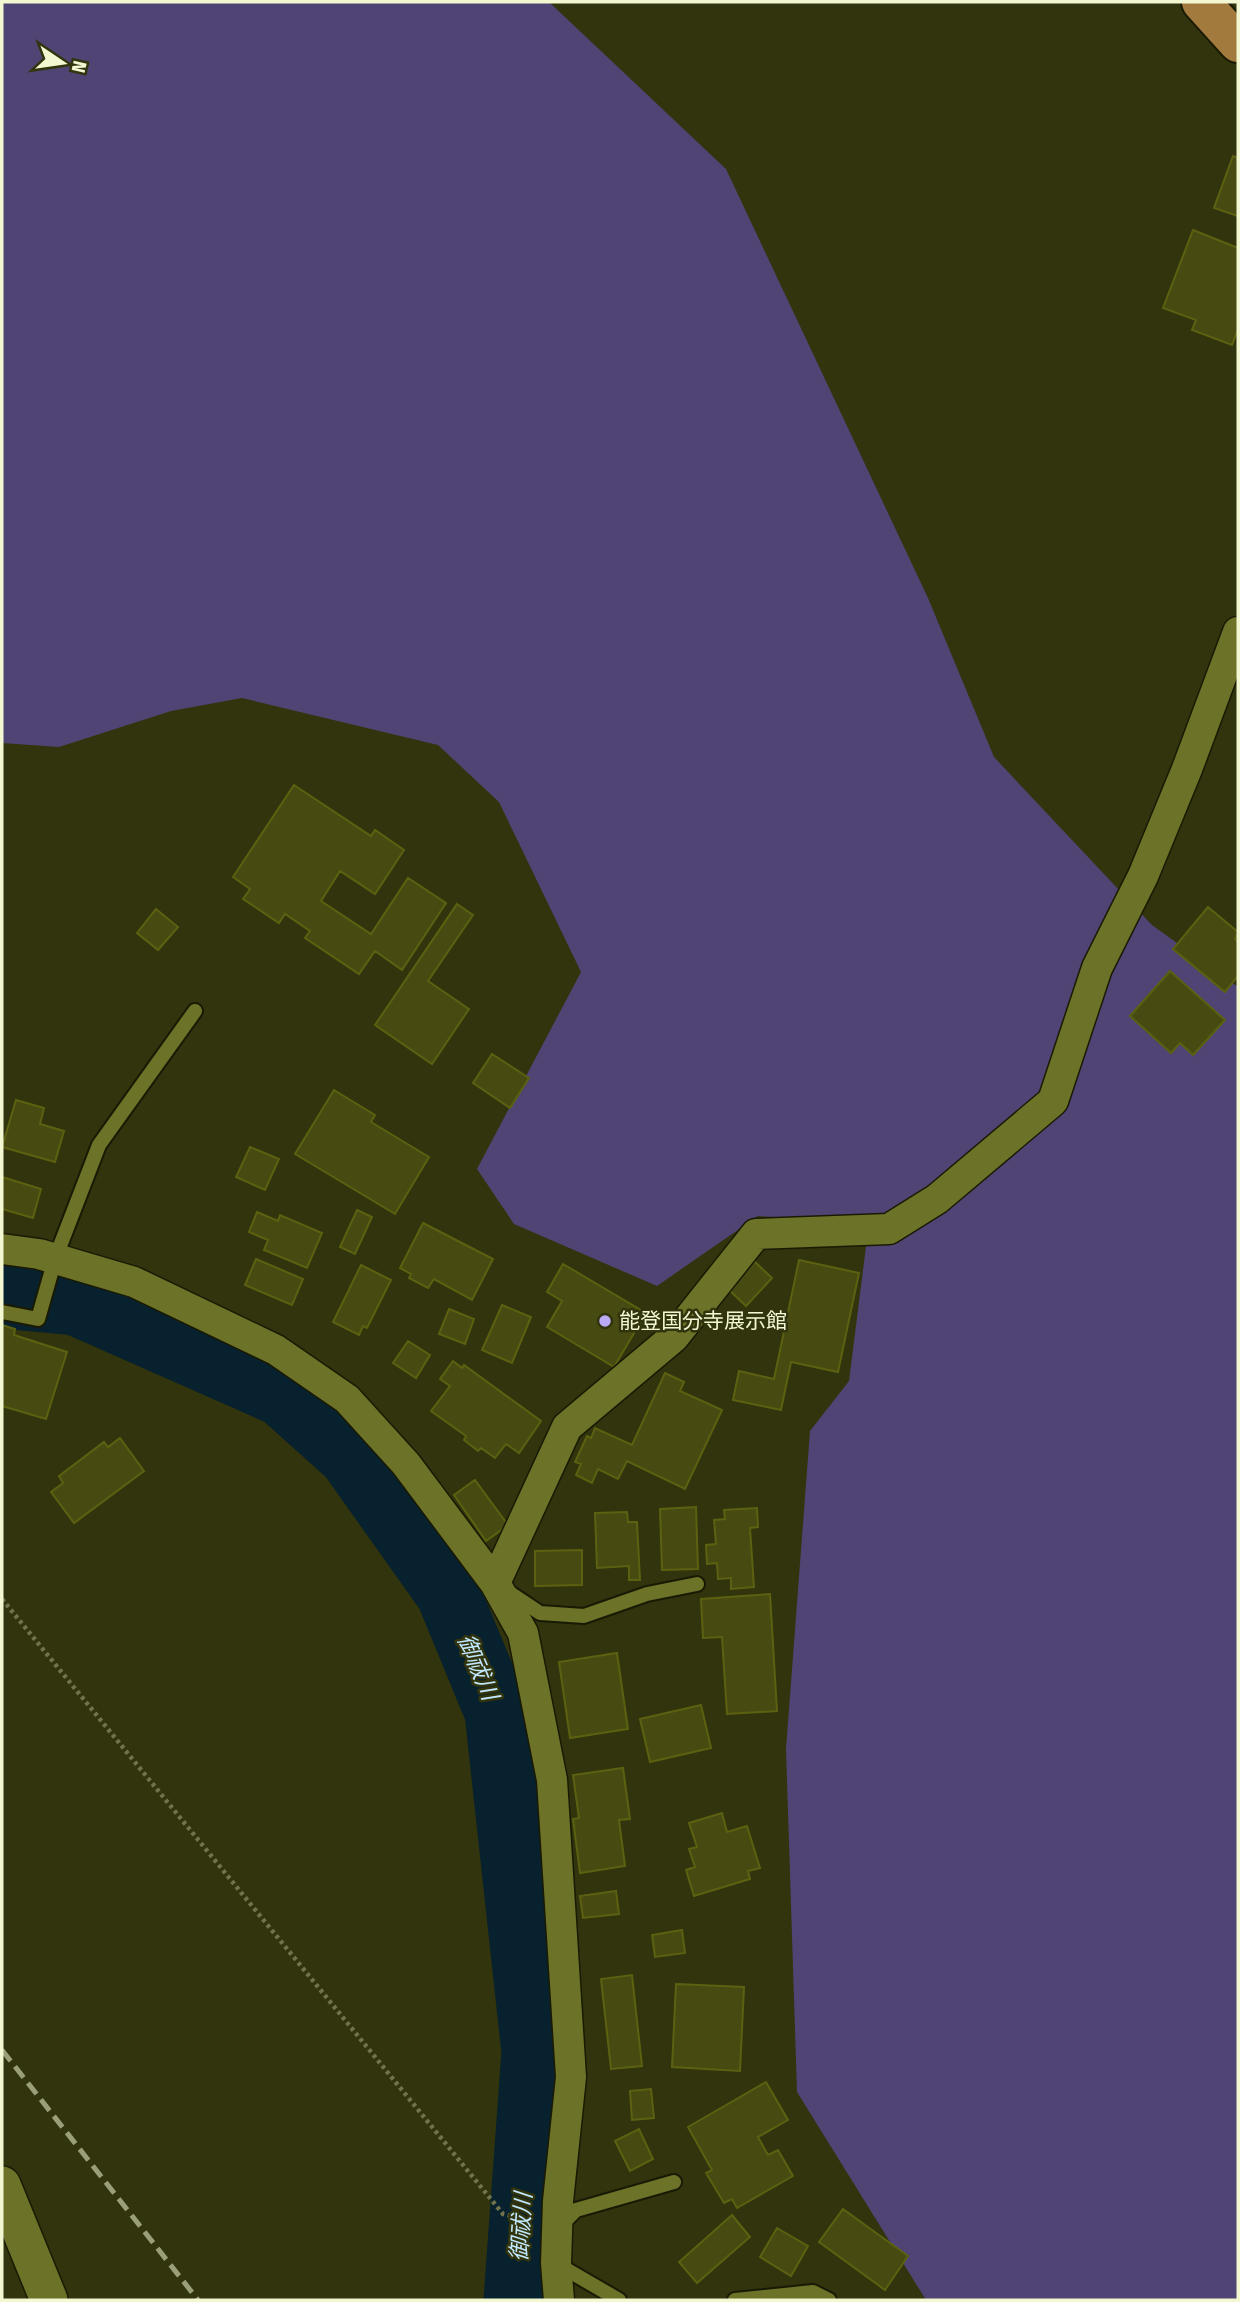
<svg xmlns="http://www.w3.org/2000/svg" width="1240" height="2302" font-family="'Fira Sans Condensed','Noto Sans JP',sans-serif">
  <rect width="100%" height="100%" fill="#31340c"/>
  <!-- green -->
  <path fill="#504475" d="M2,2H549L726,169L928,598L994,757L1152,925L1238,987V2300H926L797,2092L786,1749L810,1431L849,1381L869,1223L758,1216L657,1286L514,1224L477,1169L581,972L499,802L438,745L242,698L171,711L59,747L2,743Z"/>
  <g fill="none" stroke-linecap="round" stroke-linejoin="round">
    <!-- river -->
    <path stroke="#08212e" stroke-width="65" d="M2,1296L76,1303L282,1394L350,1455L448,1593L497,1712L534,2052L516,2300"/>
  </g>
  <!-- building -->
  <path fill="#474b12" stroke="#5c6111" stroke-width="2" d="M1233,156L1238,158V216L1214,208Z
    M1193,230L1238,248V329L1232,345L1192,330L1196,320L1163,308Z
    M294,785L371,836L375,830L404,850L375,894L340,871L321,901L371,934L408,878L446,903L402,970L375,951L359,974L305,938L310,931L285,914L279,923L243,899L250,889L233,877Z
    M457,904L473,915L428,981L469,1009L432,1064L375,1025Z
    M1208,907L1238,932L1235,939L1238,942V976L1225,992L1173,949Z
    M156,909L178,927L158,950L137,933Z
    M1170,971L1225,1020L1193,1055L1180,1043L1171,1053L1130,1016Z
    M492,1054L529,1078L510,1108L473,1083Z
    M334,1090L375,1115L371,1122L429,1157L395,1214L295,1154Z
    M16,1100L44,1108L40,1124L64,1131L55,1162L2,1147Z
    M250,1147L279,1159L265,1190L236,1177Z
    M2,1177L41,1189L33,1218L2,1209Z
    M357,1210L372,1217L355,1254L340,1247Z
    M257,1212L278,1221L280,1215L322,1233L307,1268L264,1250L268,1240L249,1232Z
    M423,1223L493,1259L472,1300L434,1279L428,1288L409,1278L411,1274L400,1268Z
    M256,1259L303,1279L292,1305L245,1285Z
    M799,1260L859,1273L838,1372L791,1362L781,1410L733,1400L739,1371L774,1379Z
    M754,1261L772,1278L746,1306L728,1289Z
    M563,1264L646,1313L614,1367L547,1327L562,1301L547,1292Z
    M361,1265L391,1280L367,1328L363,1326L359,1335L333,1322Z
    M502,1305L531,1317L512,1363L482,1350Z
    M449,1309L474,1319L465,1344L439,1334Z
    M2,1325L15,1329L14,1335L67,1352L46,1419L2,1406Z
    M408,1341L430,1355L416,1378L393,1363Z
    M453,1361L462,1368L464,1365L541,1421L519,1453L506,1444L495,1458L481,1448L478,1451L464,1440L466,1436L431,1411L450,1386L440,1379Z
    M665,1373L684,1382L680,1391L722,1410L685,1489L627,1461L618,1479L598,1469L592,1483L576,1475L581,1464L575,1462L587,1436L591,1438L595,1428L632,1445Z
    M120,1438L144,1471L74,1523L51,1492L63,1483L59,1476L104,1442L108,1447Z
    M475,1480L508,1525L486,1541L454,1495Z
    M696,1507L698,1569L662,1570L660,1509Z
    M757,1508L758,1527L750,1528L754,1587L731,1589V1578L718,1579L717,1563L707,1564L706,1545L716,1544L714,1520L725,1519L724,1510Z
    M627,1512L628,1522H637L640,1580H629V1566L597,1568L595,1513Z
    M582,1550V1585L535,1586V1551Z
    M770,1594L777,1711L727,1714L722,1637L703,1638L701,1599Z
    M617,1653L628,1729L570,1738L559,1662Z
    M701,1705L711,1748L650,1762L640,1719Z
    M623,1768L630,1819L619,1820L625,1866L580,1873L573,1819L579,1818L573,1775Z
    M722,1813L727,1832L747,1826L760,1868L748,1871L750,1879L694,1896L686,1870L695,1867L689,1849L697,1847L689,1823Z
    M616,1891L619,1914L583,1918L580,1896Z
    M682,1930L685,1953L655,1957L652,1935Z
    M632,1975L642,2066L611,2069L601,1979Z
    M676,1984L744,1987L740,2071L672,2067Z
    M766,2082L788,2120L758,2137L768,2155L778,2150L793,2176L737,2208L732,2199L724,2203L706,2173L712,2170L688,2127Z
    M651,2089L654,2118L632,2120L630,2091Z
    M639,2129L653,2159L630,2171L615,2141Z
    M843,2209L908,2256L885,2290L819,2242Z
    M732,2215L750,2237L697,2283L679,2262Z
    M777,2228L808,2246L791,2276L760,2257Z"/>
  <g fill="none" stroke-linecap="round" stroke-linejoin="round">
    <defs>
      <path id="service" d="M2,1312L38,1319L55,1259L99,1145L195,1011
        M507,1591L540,1613L584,1616L647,1594L697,1584
        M560,2226L576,2210L674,2182
        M557,2264L619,2300
        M735,2300L813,2292L829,2300"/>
      <path id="minor" d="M2,1249L39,1254L134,1282L276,1350L347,1399L406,1464L495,1583L523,1633L552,1780L571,2077L558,2201L556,2263L559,2300
        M495,1583L567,1427L674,1337L756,1234L889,1229L937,1199L1053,1101L1097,968L1143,876L1187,769L1238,632"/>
      <path id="tertiary" d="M2,2185L49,2300"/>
      <path id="primary" d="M1201,2L1238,43"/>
    </defs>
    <!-- service casing -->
    <use href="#service" stroke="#191a04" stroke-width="18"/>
    <!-- minor casing -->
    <use href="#minor" stroke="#191a04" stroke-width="33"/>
    <!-- tertiary casing -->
    <use href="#tertiary" stroke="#191a04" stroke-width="40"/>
    <!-- primary casing -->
    <use href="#primary" stroke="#191a04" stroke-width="42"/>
    <!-- path -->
    <path stroke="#70734c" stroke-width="4.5" stroke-dasharray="3.5 3.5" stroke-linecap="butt" d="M2,1599L503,2214L524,2219"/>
    <!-- service -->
    <use href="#service" stroke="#6c7227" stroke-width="14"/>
    <!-- minor -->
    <use href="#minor" stroke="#6c7227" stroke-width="30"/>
    <!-- tertiary -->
    <use href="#tertiary" stroke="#6c7227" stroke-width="37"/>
    <!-- primary -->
    <use href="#primary" stroke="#a37a3e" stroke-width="38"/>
    <!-- rail -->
    <path stroke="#9b9f79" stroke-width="5" stroke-dasharray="14 7" stroke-linecap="butt" d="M2,2050L198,2300"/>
  </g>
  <!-- markers -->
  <circle fill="#baaaf6" stroke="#31340c" stroke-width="2.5" cx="605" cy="1321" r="7"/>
  <g text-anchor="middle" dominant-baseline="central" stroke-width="5" stroke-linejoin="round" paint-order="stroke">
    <!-- poi labels -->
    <g font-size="21" fill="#f3f8d3" stroke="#31340c" text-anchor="start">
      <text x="619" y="1321">能登国分寺展示館</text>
    </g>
    <!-- water labels -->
    <g font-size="23" font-style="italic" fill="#c1e8fe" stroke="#31340c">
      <text transform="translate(478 1667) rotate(67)">御祓川</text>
      <text transform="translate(521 2227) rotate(-86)">御祓川</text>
    </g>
  </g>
  <!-- border -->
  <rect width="1240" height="2302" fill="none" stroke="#f3f8d3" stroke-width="7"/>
  <!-- north arrow -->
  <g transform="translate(63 63) rotate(103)" stroke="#31340c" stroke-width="5" paint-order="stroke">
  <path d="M0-5L12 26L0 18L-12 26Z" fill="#f3f8d3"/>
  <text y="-10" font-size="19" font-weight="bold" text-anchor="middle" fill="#f3f8d3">N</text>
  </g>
</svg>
